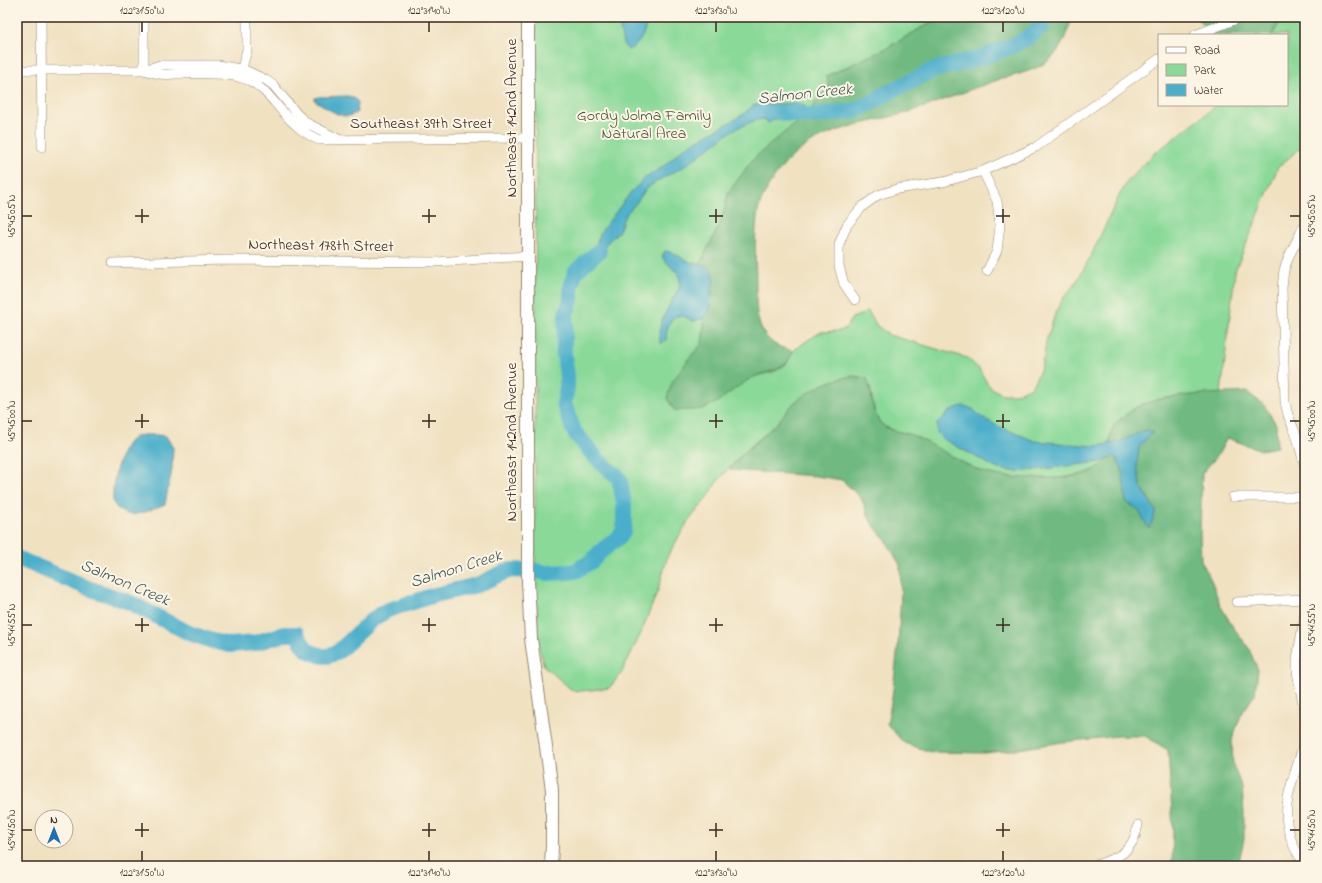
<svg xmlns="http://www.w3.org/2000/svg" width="1322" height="883" font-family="'Indie Flower',sans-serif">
  <rect width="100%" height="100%" fill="#fcf5e5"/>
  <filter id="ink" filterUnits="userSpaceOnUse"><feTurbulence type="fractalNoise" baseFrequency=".025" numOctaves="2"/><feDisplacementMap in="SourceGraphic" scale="8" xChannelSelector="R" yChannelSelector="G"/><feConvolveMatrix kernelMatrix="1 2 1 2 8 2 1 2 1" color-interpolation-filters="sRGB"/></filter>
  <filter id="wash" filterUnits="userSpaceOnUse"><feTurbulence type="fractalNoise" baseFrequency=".012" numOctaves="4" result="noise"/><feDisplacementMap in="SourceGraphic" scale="16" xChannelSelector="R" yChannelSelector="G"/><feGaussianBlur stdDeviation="0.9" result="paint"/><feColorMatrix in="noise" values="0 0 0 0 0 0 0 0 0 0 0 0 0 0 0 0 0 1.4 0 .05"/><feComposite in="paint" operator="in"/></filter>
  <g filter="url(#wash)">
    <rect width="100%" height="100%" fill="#f0e1c1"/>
    <!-- green -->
    <path fill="#8ad999" stroke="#62825c" d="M536,17H940L887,48L827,76L829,87L820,97L811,110L767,148L728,193L725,208L720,224L698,268L704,329L702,344L691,356L682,369L690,410L717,402L732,390L752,377L776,371L787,363L793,351L808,340L821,332L840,331L846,328L852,318L863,314L867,310L877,326L889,335L967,358L979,369L987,383L992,389L1003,394H1016L1031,387L1039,373L1044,357L1046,342L1056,311L1064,297L1075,284L1091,256L1119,196L1127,182L1138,170L1150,157L1217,105H1287V35H1272L1283,17H1305V144L1278,167L1235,271L1221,394L1164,398C1148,401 1135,407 1123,417C1120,420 1116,422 1115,425C1107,443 1115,463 1092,471C1063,481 1010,482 981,471C967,465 952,457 938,450C930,445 922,440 914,436C903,431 886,432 879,421C873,412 872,397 870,386L795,403L776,424L741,455L716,483L710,494L687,523L668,555L658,590L641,633L621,674L609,688L581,691L572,690L544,666L539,648L537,611L535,543Z"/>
    <!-- forest -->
    <path fill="#6fb981" stroke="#557250" d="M940,17H1073C1066,32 1063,50 1048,61C1034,72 1009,76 992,82C964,91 937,104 909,112C898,116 886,117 874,121C859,124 836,130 822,137C794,149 771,176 760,204C753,225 756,266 756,289C756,310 756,333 776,345C781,348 788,349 793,351C791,355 789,361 786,364C774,373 764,372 752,378C735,386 722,402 705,408C696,411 684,410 674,410L667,398L672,382L691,356L702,344L704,329L698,268L720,224L725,208L728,193L753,159L811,110L820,97L829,87L827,76L887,48Z
      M1196,17H1283L1272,35H1216L1203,25Z
      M853,376L867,378C872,391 871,410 879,421C886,432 903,431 914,436C940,447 962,466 990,474C1009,478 1028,478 1047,478C1062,478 1080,477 1094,470C1118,459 1104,440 1115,424C1117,421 1120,420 1122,418C1127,414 1131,410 1137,407C1162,393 1217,394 1247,392L1264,405L1276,424L1277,447L1261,450L1227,438L1218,455L1202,473L1200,534L1201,560L1212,582L1220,605L1233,627L1248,647L1258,670L1255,694L1241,715L1232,740L1233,765L1242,788L1244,813V839L1238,866H1172L1173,829L1168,750L1145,736H1118L1063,742L1012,750L985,753L931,752L904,743L887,724L892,698L898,646L901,593L900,565L887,542L871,522L861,498L842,480L816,476L729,470C742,453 759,440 775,425C782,418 788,409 795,402C812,388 832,379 853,376Z"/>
    <!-- water -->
    <path fill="#4cafcb" stroke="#446c74" d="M618,17H648C646,30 641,45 628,50L623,44Z
      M348,96L354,98L358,102L357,112C343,124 327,106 315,101V98L318,97Z
      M799,103L805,106L803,117L776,119L768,123L764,119L756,120L733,130L683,167L657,181L645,190L637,202L625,215L619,231L606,244L599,257L589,269L579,273L586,256L596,246L600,233L631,192L644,179L664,166L685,147L734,120L745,113L754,105Z
      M665,251C674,252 680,257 687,261C695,265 707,262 712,271C717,279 712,285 712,292C711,308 713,317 693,321C689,320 686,316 682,316C669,313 666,332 666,340L661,344L659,336L661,322L673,298L680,287L679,274L670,266L662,257Z
      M964,406L973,409L981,417L998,426L1035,441L1093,446L1116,443L1146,430L1154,432L1147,438L1139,447L1137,466L1141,487L1156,511L1149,529L1138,509L1126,502L1122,469L1115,456L1100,462L1019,472L998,469L943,439L937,433V424C946,415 952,407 964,406Z
      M157,435L166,436L173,448L172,470L165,504C153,509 134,519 122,512C119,510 115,506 113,503C111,486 119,442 138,436C144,434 151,435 157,435Z"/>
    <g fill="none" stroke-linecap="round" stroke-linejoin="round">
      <!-- river -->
      <path stroke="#4cafcb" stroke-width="16" d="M782,113L812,116L854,111L871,103L887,93L918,78L931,71L983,57L1014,45L1029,37L1041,26L1047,17
        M17,558L88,588L129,602L189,633L212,641L230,645L255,643L284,634H297L306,649L311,652L322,656H328L339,651L373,619L388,610L435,595L477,585L498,575L511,570L536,571L547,573L571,572L577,570L592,561L600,552L619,537L623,532L624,526V504L620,482L618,477L597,459L576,434L573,429L564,404L567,388V376L564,354V344L566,315L571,299V288L575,272L599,251"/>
    </g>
  </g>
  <g filter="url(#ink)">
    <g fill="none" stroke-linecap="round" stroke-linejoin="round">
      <defs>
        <path id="minor" d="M41,17L42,147
          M144,17V70
          M1195,35L1242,17
          M17,70H144C149,71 154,73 159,74C165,75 171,74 177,74C201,74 228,71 250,81C264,88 273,101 283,112C293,124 305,134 319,140L528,138
          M144,70L160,65H218L245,70L266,80L273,85L297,114L307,123L338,139
          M240,75L247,50V17
          M983,171L997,201L1000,225L997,251L987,271
          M1305,224L1289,256L1284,270L1282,288L1285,402L1288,415L1297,437L1305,467
          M113,263L226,260L436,262L528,256
          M855,300L844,284L839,266V244L847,225L862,207L878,195L897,189L943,182L983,171L1036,147L1159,59
          M1233,497H1305
          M1236,602L1305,599
          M1305,614L1297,659V672L1305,714
          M1305,737C1300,765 1283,794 1287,824C1288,829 1290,834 1291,839C1294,848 1298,856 1305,862
          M1093,866C1118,858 1133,853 1138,825"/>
        <path id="tertiary" d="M528,17V582L531,639L552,790V846L551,866"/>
      </defs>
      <!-- minor casing -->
      <use href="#minor" stroke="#968670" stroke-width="10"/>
      <!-- tertiary casing -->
      <use href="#tertiary" stroke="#968670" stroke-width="14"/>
      <!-- minor -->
      <use href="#minor" stroke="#fff" stroke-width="9"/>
      <!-- tertiary -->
      <use href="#tertiary" stroke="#fff" stroke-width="12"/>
    </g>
  </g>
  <!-- ticks -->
  <path fill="none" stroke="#3b2a1e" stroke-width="1.5" d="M142,22V32M429,22V32M716,22V32M1003,22V32M142,209V223M429,209V223M716,209V223M1003,209V223M22,216H32M135,216H149M422,216H436M709,216H723M996,216H1010M1290,216H1300M142,414V428M429,414V428M716,414V428M1003,414V428M22,421H32M135,421H149M422,421H436M709,421H723M996,421H1010M1290,421H1300M142,618V632M429,618V632M716,618V632M1003,618V632M22,625H32M135,625H149M422,625H436M709,625H723M996,625H1010M1290,625H1300M142,823V837M429,823V837M716,823V837M1003,823V837M22,830H32M135,830H149M422,830H436M709,830H723M996,830H1010M1290,830H1300M142,851V861M429,851V861M716,851V861M1003,851V861"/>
  <g text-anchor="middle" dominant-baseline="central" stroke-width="4" stroke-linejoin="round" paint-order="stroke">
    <!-- park labels -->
    <g font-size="16" fill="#4f563d" stroke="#fcf5e5">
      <text x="644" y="116">Gordy Jolma Family<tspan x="644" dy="18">Natural Area</tspan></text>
    </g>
    <!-- street labels -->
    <g font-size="16" fill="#3b2a1e" stroke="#fcf5e5">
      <text transform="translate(512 118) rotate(-90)">Northeast 142nd Avenue</text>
      <text x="421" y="124">Southeast 39th Street</text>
      <text transform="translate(321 246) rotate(1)">Northeast 178th Street</text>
      <text transform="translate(512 442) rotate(-90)">Northeast 142nd Avenue</text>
    </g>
    <!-- water labels -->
    <g font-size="17" font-style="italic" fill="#41595b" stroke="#fcf5e5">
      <text transform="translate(805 94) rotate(-6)">Salmon Creek</text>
      <text transform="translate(456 569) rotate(-17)">Salmon Creek</text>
      <text transform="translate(125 583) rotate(23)">Salmon Creek</text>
    </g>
  </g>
  <!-- margin -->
  <rect width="1322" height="883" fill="none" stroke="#fcf5e5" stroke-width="44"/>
  <!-- legend -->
  <rect x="1158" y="34" width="130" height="72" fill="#fcf5e5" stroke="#afa495"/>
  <rect x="1166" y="47" width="20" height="6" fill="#ffffff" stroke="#afa495"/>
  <text x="1194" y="54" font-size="12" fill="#3b2a1e">Road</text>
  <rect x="1166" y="64" width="20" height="12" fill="#8ad999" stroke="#afa495"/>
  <text x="1194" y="74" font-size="12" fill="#3b2a1e">Park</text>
  <rect x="1166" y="84" width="20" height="12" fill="#4cafcb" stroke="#afa495"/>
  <text x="1194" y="94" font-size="12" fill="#3b2a1e">Water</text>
  <!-- north arrow -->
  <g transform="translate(54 829)"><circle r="19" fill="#fcf5e5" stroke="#afa495"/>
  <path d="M0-3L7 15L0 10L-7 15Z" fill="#1f6fb2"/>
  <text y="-6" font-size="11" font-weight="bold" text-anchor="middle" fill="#3b2a1e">N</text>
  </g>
  <rect x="22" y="22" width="1278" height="839" fill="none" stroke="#3b2a1e" stroke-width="1.5"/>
  <g font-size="10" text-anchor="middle" fill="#3b2a1e">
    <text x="142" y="14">122°31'50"W</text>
    <text x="429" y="14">122°31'40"W</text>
    <text x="716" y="14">122°31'30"W</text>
    <text x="1003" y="14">122°31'20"W</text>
    <text transform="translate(11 216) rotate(-90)" y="4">45°45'05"N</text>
    <text transform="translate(1311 216) rotate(-90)" y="4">45°45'05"N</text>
    <text transform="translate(11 421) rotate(-90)" y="4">45°45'00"N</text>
    <text transform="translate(1311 421) rotate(-90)" y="4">45°45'00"N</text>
    <text transform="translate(11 625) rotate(-90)" y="4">45°44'55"N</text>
    <text transform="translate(1311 625) rotate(-90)" y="4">45°44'55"N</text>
    <text transform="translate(11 830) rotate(-90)" y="4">45°44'50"N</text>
    <text transform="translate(1311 830) rotate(-90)" y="4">45°44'50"N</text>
    <text x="142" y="876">122°31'50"W</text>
    <text x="429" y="876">122°31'40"W</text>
    <text x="716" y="876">122°31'30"W</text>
    <text x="1003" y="876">122°31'20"W</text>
  </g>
</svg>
